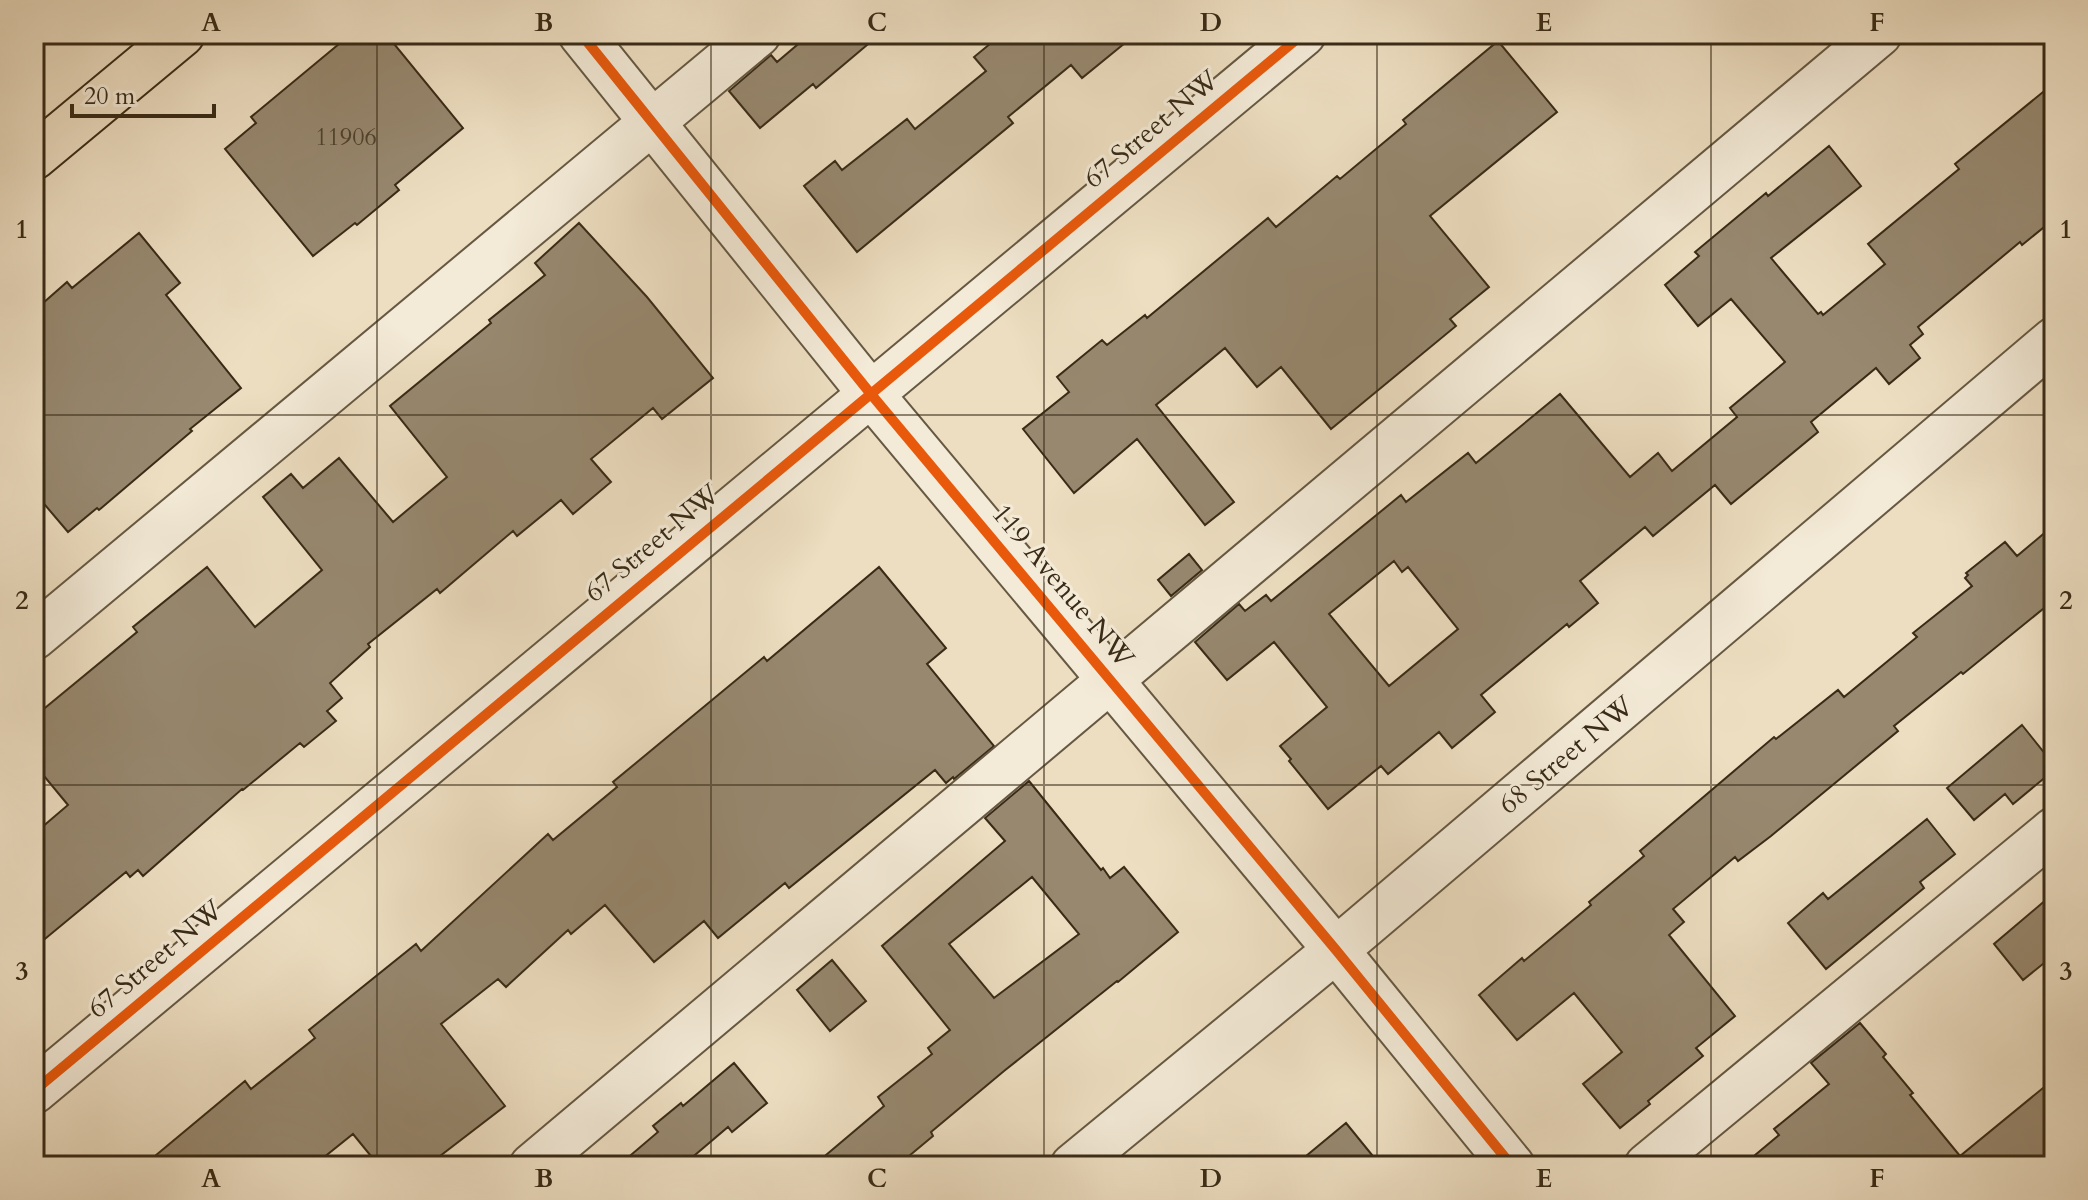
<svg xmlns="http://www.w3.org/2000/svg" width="2088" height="1200" font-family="Cardo,serif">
  <rect width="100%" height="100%" fill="#eddec1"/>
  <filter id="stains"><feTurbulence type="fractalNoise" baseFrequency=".0025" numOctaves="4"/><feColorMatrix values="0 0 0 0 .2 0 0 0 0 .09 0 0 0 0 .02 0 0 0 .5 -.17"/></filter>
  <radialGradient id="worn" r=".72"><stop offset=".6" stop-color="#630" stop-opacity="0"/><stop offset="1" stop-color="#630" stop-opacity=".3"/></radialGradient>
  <!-- building -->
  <path fill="#97886f" stroke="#392b17" stroke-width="2" fill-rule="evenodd" d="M351,34H386L463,128L395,185L399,190L357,225L355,223L313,256L225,149L256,123L251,117Z
    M810,34H880L816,88L813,84L760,128L729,91L771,55L777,62Z
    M1002,34H1136L1082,78L1071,65L1008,117L1013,123L857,252L804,186L835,161L842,170L907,119L915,129L986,71L974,57Z
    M1498,41L1557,112L1430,216L1489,287L1450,319L1456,326L1331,429L1281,367L1257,387L1225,348L1156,405L1234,502L1205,525L1137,439L1074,493L1023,429L1069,392L1057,377L1102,340L1107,345L1145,315L1147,318L1268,218L1276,227L1337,176L1340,179L1406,124L1403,120Z
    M2054,83V219L2022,245L2020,242L1918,327L1923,334L1910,345L1920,358L1889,384L1876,368L1811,422L1818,432L1731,504L1715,485L1653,536L1645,527L1580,581L1598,603L1569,627L1567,624L1481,695L1495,712L1452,748L1439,732L1388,774L1381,766L1328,809L1289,761L1291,759L1280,746L1327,707L1274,642L1227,680L1195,642L1239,604L1245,611L1266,595L1271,601L1401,495L1406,502L1468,453L1476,463L1560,394L1630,477L1658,453L1672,471L1737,417L1730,408L1785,362L1731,299L1698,326L1665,285L1699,256L1695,252L1766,193L1768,196L1829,146L1861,186L1771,258L1818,314L1821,312L1823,315L1885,264L1868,244L1959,169L1955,164ZM1394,561L1402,572L1408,567L1458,629L1389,686L1329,614Z
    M579,223L647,297L713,378L662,419L653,408L591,459L611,482L573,514L561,500L517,536L513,531L440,593L437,589L368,644L370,647L330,683L342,698L327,711L336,721L304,747L300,743L243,790L242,789L143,876L138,870L130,877L126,872L34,948V834L68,805L34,764V717L137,632L133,627L207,567L255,627L322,570L263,497L291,474L303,488L339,458L393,522L447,477L390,406L491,323L489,320L545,275L535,263Z
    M139,233L180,283L166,295L241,388L190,429L192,431L99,510L97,508L68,532L34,492V311L67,282L72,288Z
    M2054,525V600L1963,674L1961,672L1894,726L1898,731L1771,836L1738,861L1735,857L1673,909L1684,922L1669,935L1735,1016L1696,1048L1703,1056L1648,1101L1650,1104L1620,1128L1583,1084L1622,1052L1574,993L1517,1040L1479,995L1522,958L1524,961L1591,905L1589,902L1644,856L1640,851L1774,737L1776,739L1838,690L1844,697L1917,637L1913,633L1972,586L1965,578L1968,575L1966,573L2005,542L2017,556Z
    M1189,554L1202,570L1171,596L1158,580Z
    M879,567L946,648L927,664L994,746L954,779L953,777L946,783L935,770L789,888L785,883L718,938L704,921L654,962L605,905L571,934L568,930L506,987L498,979L441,1024L505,1106L427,1166H379L353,1134L313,1166H143L245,1081L251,1089L315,1038L309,1030L416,944L421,951L548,834L553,840L617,787L613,782L764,657L767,661Z
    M2022,725L2054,765V770L2013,804L2005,794L1974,820L1947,788Z
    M1029,781L1101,870L1103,868L1110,878L1124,867L1178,932L1118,982L1117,981L1004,1071L931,1132L933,1136L897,1166H813L884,1106L878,1097L932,1054L928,1048L950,1030L882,946L1005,841L985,818ZM1032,877L1079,934L994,998L949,944Z
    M1927,819L1955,854L1920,882L1924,888L1826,969L1788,923L1823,893L1828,899Z
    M2054,893V955L2023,980L1994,944Z
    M832,960L866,1001L830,1031L797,990Z
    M1860,1023L1886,1054L1883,1057L1913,1093L1910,1095L1960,1156L2054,1079V1154L2040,1166H1742L1779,1135L1774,1129L1829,1084L1811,1063Z
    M734,1063L767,1103L732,1132L728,1127L682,1166H618L658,1132L653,1126L681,1103L683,1106Z
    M1346,1123L1381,1166H1294Z"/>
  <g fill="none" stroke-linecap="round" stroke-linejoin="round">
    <defs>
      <path id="minor" d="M581,34L870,393L1336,950L1512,1166
        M34,637L758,34
        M34,1091L1303,34
        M532,1166L1879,34
        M1073,1166L1336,950L2054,340
        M1647,1166L2054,830"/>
      <path id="major" d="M34,157L182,34"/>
    </defs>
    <!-- minor casing -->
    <use href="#minor" stroke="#665842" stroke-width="48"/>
    <!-- major casing -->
    <use href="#major" stroke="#392b17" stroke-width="48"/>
    <!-- minor -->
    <use href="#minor" stroke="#f3ead7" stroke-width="44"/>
    <!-- major -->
    <use href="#major" stroke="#eddec1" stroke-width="44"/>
    <defs>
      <path id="cycleway" d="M581,34L870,393L1336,950L1512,1166
        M34,1091L1303,34"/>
    </defs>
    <!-- cycleway casing -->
    <use href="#cycleway" stroke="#f3ead7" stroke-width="15"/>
    <!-- cycleway -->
    <use href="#cycleway" stroke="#e8590c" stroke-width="10"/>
  </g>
  <!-- grid -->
  <path fill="none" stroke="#392b17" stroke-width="2" stroke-opacity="0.55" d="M377,34V1166M711,34V1166M1044,34V1166M1377,34V1166M1711,34V1166M34,415H2054M34,785H2054"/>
  <g text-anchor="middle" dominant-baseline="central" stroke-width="6" stroke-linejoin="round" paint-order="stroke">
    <!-- number labels -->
    <g font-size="24" fill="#50422d">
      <text x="346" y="137">11906</text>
    </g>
    <!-- street labels -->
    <g font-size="28" fill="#392b17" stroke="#f3ead7">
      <text transform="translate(1151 129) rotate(-40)">67 Street NW</text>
      <text transform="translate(652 543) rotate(-40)">67 Street NW</text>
      <text transform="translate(1063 586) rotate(50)">119 Avenue NW</text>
      <text transform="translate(1566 755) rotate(-40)">68 Street NW</text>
      <text transform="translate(155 959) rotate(-40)">67 Street NW</text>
    </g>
  </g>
  <!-- margin -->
  <rect width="2088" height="1200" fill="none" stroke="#eddec1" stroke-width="88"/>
  <!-- scale -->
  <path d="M72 104v12h142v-12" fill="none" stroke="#392b17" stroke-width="4"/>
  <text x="84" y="104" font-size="24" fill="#392b17" stroke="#f3ead7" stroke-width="6" paint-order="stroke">20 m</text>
  <rect x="44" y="44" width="2000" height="1112" fill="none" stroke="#392b17" stroke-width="3"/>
  <g font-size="26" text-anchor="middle" font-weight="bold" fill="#392b17">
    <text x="211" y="31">A</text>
    <text x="544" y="31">B</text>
    <text x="877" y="31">C</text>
    <text x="1211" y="31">D</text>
    <text x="1544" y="31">E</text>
    <text x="1877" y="31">F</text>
    <text x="22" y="238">1</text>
    <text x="2066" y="238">1</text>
    <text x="22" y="609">2</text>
    <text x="2066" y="609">2</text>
    <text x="22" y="980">3</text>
    <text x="2066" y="980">3</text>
    <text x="211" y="1187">A</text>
    <text x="544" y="1187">B</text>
    <text x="877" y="1187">C</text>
    <text x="1211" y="1187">D</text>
    <text x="1544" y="1187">E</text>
    <text x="1877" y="1187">F</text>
  </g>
  <rect width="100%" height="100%" filter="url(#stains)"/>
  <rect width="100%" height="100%" fill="url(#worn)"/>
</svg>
